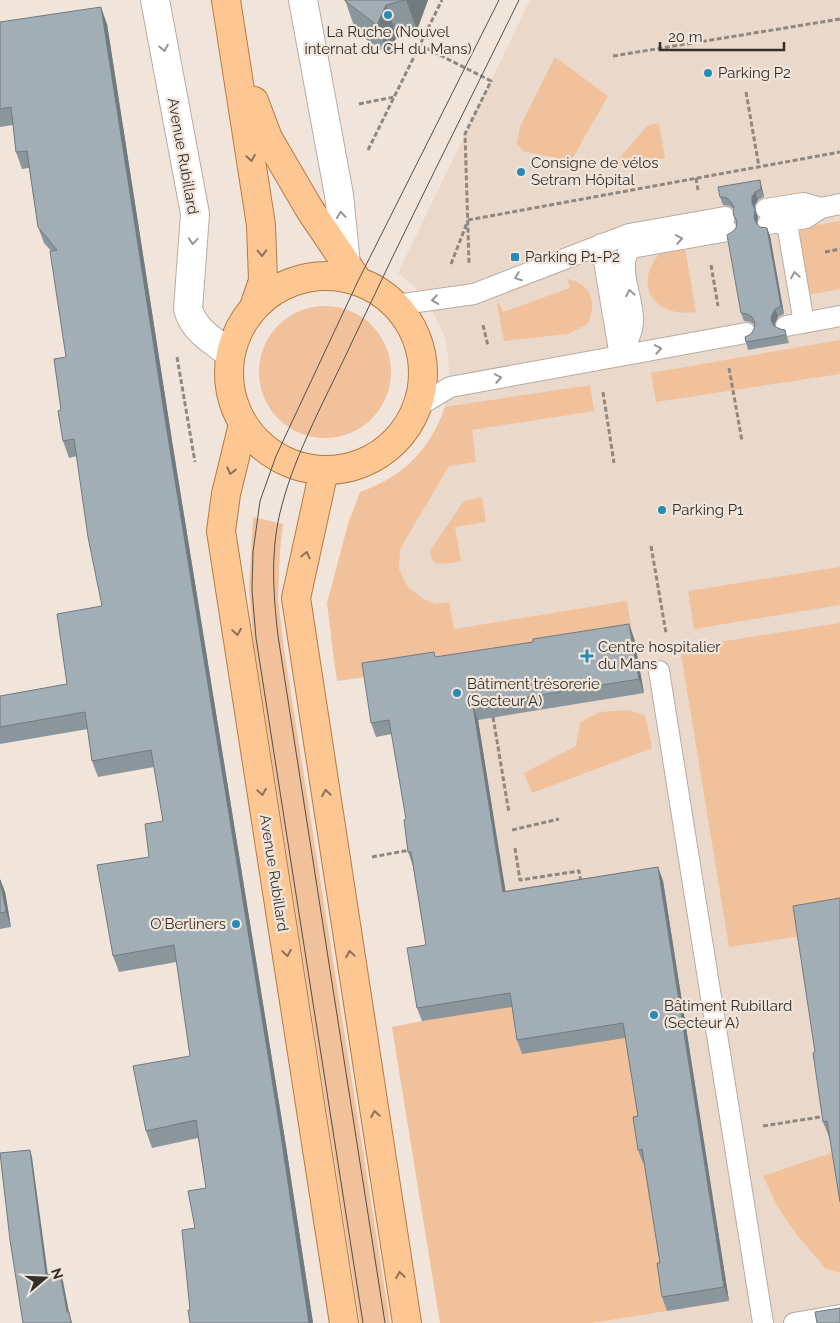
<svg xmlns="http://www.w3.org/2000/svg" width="840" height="1323" font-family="Raleway,sans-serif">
  <rect width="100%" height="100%" fill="#f1e5db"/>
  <!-- built -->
  <path fill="#ead9ca" d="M530,0H840V1323H440L392,1027L422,1021L430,959L395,734L367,677L337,681L330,636L340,626L360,492L378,486L395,476L410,464L423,450L434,433L442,416L447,397L449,377L448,355L445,338L437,320L427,303L415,287L398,273Z"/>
  <!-- green -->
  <path fill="#f0c19b" d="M555,57L608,96L571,161L523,151L517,144L520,127Z
    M659,123L665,158L612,167L647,126Z
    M840,221V289L808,295L799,228Z
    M685,248L696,312C656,318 632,287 659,254Z
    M567,279C592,283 597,303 588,324L568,334L504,341L497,304L499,303L503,312L570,288Z
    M259 372a66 66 0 1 1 132 0a66 66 0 1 1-132 0Z
    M840,340V374L656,402L651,373Z
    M590,385L594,411L472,430L476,462L449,466L400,549L399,569L407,586L422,598L435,604L449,602L454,629L627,601L633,638L337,681L327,603L348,524L360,492C404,476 429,451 445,407Z
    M482,497L486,522L455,527L461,561C450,563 427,570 431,549L464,501Z
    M253,517L283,524L280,550L278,598L284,649L390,1323H360L253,638L249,588Z
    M840,567V605L694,629L688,591Z
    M840,623V930L729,947L680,648Z
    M628,710L645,715L652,748L532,793L524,773L576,746L580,722L600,712Z
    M493,999L624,1014L643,1130V1163H647L667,1311L591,1323H440L392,1027L422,1021Z
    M834,1152L840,1163V1273L825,1268L797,1235L777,1206L763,1176Z"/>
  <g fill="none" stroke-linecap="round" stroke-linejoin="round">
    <defs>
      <path id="lane" d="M784,206L804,323
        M766,209L804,203L821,208
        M768,224L806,218L821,208L840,204
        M601,244L620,356
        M396,305L474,294L629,234L725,217
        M786,326L840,316
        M620,356C625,346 632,335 633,323C635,300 615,266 631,248L728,231
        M417,407L450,387L746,333
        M659,671L763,1323
        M794,1323L840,1315"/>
      <path id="street" d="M155,0L195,214L188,309C194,331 213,340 230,354
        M303,0L339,195L346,264"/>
      <path id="primary" d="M226,0L261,225L263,281L254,307
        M254,101L268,138L310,210L358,281
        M229 373a97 97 0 1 1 194 0a97 97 0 1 1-194 0Z
        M243,424L226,494L221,531L344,1323
        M324,470L296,598L407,1323"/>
    </defs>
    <!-- lane casing -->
    <use href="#lane" stroke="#b7aca3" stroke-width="22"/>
    <!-- street casing -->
    <use href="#street" stroke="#b7aca3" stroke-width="30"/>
    <!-- primary casing -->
    <use href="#primary" stroke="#b67a40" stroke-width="30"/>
    <!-- path -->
    <path stroke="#8f8780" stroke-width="3" stroke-dasharray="5 2.5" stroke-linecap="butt" d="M420,45L491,81L465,134L469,263
      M613,56L840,19
      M746,92L759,167
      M359,104L394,97
      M368,150L442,0
      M696,178L698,190
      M468,220L840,152
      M825,252L840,249
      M451,264L467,223
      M711,265L718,306
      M483,325L488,346
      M177,357L195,462
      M729,368L742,441
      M603,392L614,463
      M651,546L666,633
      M493,717L509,813
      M512,830L559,819
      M515,848L520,880L579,871L581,882
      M372,857L410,850
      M763,1126L826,1116"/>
    <!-- lane -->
    <use href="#lane" stroke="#fff" stroke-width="20"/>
    <!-- street -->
    <use href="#street" stroke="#fff" stroke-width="28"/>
    <!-- primary -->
    <use href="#primary" stroke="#fdc794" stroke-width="28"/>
    <!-- tram -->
    <path stroke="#544f4a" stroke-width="1" d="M363,1323L256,638L252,590L253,552L260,501L276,456L358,281L499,0
      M385,1323L278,636C273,592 270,548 282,505C296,451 328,394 352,342C406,227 463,114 519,0"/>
  </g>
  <!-- wall -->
  <path fill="#8a969c" d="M345,0H428L417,30L397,36L388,55L356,32Z
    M0,22L107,24L173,447L286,1146L313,1323H190V1310L195,1228L206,1188L198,1138L152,1148L146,1131L190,1056L177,962L119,972L113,956L163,821L154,767L98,777L92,761L88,729L0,744V696L67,684L102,606L77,456L69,458L63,441L61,410L66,357L51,251L44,243L38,227L29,168L22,169L16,152L13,125L0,127Z
    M762,188L764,197L758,200L755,205V208L758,218L757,224L760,227L767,228L770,236L784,314L778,317L775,323L774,326L780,329L785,330L789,343L748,350L746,342L754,329L755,325L750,322L744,321L741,313L732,232L736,228V224L733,214L734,209L729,206L723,205L720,197Z
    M634,638L644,693L478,720L505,891L658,867L663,881L729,1301L667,1311L662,1297L660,1263L644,1163H643L638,1150V1116L625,1038L522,1054L517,1040L512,1007L422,1021L417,1008L426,945L413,866L408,852L406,819L392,734L376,737L371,723L436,657Z
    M0,879L5,892L11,927L0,929Z
    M815,1052L831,1142L823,1122Z"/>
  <!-- shaded-wall -->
  <path fill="#717a7f" d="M406,0H428L417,30Z
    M386,5L397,36L388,55L377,25Z
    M101,7L107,24L173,447L286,1146L313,1323H309L167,431Z
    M760,180L762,188L764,197L761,189Z
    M755,192L758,200L755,205L754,211L752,203V197Z
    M755,210L758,218L756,226L754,218Z
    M767,228L770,236L784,314L781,306Z
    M775,309L778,317L775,323L774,328L771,320L772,315Z
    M629,624L634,638L644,693L639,679Z
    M473,706L478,720L508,906L503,892Z
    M658,867L663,881L729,1301L724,1287Z
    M0,879L5,892L11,927L6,912Z
    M30,1150L32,1157L49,1283L46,1275Z
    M60,1273L63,1281L69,1312L72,1323H71L67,1312Z"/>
  <!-- building -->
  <path fill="#a1aeb5" stroke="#717a7f" d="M345,0H405L386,5L377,25L345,1Z
    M101,7L167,431L280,1129L309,1323H190L188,1310H190L182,1230L195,1228L188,1191L206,1188L196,1120L146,1131L133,1066L190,1056L174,945L113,956L97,865L149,857L145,824L163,821L151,750L92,761L85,712L0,727V696L67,684L57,614L102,606L88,537L74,439L63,441L58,411L61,410L54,359L66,357L50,251L57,250L38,227L27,151L16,152L11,107L0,109V22Z
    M760,180L761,189L755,192L752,197V203L755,210L754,218L756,223L760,227L767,228L781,306L775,309L772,315L771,320L774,326L780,329L785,330L786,335L746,342L745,337L751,334L754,329L755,323L752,317L747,314L741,313L727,235L732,232L736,228L737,221L733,214L734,207L731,202L727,198L720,197L718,187Z
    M629,624L639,679L473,706L503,892L658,867L724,1287L662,1297L657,1263H660L642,1149L638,1150L633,1117L638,1116L623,1023L517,1040L510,993L417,1008L407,948L426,945L411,852H408L404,820L406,819L389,720L371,723L362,663L434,652L435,657L533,642V639Z
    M0,880L6,912L0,913Z
    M840,898V1202L827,1121L823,1122L813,1053L815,1052L793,906Z
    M30,1150L46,1275L60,1273L67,1312H69L71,1323H23L10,1240L0,1153Z
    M840,1308V1323H817L815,1312Z"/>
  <!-- one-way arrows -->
  <defs><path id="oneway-chevron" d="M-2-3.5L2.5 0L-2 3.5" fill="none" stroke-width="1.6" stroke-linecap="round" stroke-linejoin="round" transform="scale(1.25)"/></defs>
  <g stroke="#999795">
    <use href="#oneway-chevron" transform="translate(164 48) rotate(79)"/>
    <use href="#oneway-chevron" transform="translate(341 215) rotate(-96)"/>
    <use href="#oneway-chevron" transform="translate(679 239) rotate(-10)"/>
    <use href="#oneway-chevron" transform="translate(193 241) rotate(94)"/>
    <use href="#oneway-chevron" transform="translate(795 275) rotate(-100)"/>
    <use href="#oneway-chevron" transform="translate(518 277) rotate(159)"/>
    <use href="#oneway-chevron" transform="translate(630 293) rotate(-100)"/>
    <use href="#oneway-chevron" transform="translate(435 300) rotate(171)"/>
    <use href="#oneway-chevron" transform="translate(658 349) rotate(-10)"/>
    <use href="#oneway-chevron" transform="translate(498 378) rotate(-10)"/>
  </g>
  <g stroke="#8e735a">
    <use href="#oneway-chevron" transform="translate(251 158) rotate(81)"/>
    <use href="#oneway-chevron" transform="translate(262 253) rotate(88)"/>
    <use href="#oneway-chevron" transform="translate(231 471) rotate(104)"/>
    <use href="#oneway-chevron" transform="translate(306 555) rotate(-77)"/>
    <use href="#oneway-chevron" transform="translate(237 632) rotate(81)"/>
    <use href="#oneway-chevron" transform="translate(262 792) rotate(81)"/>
    <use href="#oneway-chevron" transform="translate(326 793) rotate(-99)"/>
    <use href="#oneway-chevron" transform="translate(287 953) rotate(81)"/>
    <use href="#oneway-chevron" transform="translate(350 954) rotate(-99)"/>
    <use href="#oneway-chevron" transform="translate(375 1114) rotate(-99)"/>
    <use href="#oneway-chevron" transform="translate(400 1275) rotate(-99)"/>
  </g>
  <!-- markers -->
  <g fill="#298ab5" stroke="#f1e5db" stroke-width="2">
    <circle cx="388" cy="15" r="5"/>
    <circle cx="708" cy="73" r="5"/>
    <circle cx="521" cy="172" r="5"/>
    <rect x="510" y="252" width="10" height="10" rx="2.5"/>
    <circle cx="662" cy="510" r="5"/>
    <path d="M584.5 648.5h5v5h5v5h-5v5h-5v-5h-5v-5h5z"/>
    <circle cx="457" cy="693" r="5"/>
    <circle cx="236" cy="924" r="5"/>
    <circle cx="654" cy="1015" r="5"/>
  </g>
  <g text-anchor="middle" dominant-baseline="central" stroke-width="4.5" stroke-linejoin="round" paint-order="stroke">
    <!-- poi labels -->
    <g font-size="15" fill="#332f2b" stroke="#f1e5db" text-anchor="start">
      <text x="388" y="32" text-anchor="middle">La Ruche (Nouvel<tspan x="388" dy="17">internat du CH du Mans)</tspan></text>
      <text x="718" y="73">Parking P2</text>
      <text x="531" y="163">Consigne de vélos<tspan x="531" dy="17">Setram Hôpital</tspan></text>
      <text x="525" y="257">Parking P1-P2</text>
      <text x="672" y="510">Parking P1</text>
      <text x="598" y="647">Centre hospitalier<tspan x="598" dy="17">du Mans</tspan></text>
      <text x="467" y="684">Bâtiment trésorerie<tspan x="467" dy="17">(Secteur A)</tspan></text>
      <text x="226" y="924" text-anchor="end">O'Berliners</text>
      <text x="664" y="1006">Bâtiment Rubillard<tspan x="664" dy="17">(Secteur A)</tspan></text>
    </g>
    <!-- street labels -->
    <g font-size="15" fill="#332f2b" stroke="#f1e5db">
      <text transform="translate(183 156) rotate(80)">Avenue Rubillard</text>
      <text transform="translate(274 873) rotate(81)">Avenue Rubillard</text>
    </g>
  </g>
  <!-- north arrow -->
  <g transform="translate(45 1278) rotate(71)" stroke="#f1e5db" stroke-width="4" paint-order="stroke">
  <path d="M0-4L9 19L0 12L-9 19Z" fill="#332f2b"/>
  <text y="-8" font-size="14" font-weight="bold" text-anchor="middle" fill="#332f2b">N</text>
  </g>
  <!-- scale -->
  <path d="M660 42v8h124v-8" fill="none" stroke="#332f2b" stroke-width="2.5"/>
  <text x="668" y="42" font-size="15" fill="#332f2b" stroke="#f1e5db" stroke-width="4" paint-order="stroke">20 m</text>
</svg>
